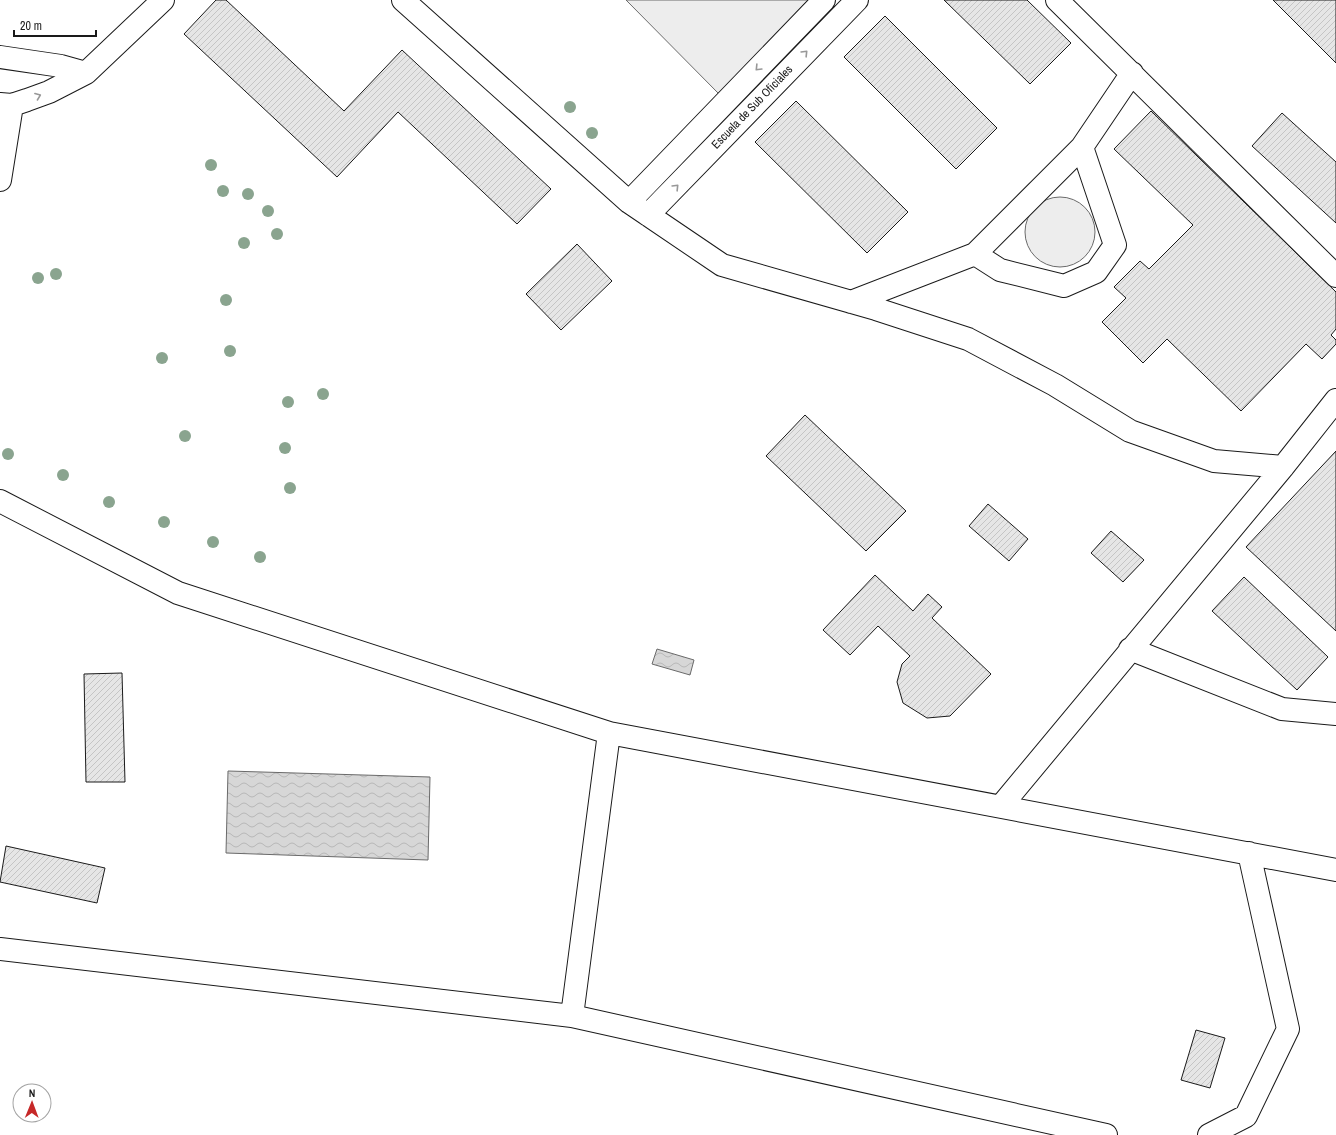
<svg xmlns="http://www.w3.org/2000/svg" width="1336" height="1135" font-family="'Archivo Narrow',sans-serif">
  <defs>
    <pattern id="water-waves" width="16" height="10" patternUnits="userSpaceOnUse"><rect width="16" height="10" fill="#d7d7d7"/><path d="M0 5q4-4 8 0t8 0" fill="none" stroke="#b8b8b8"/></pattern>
    <pattern id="building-hatch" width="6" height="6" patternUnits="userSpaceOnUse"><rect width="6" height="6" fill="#e6e6e6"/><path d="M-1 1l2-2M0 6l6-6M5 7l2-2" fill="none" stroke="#c5c5c5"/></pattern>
  </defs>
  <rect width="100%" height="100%" fill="#fff"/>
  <!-- built -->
  <path fill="#ededed" stroke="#6a6a6a" d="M626,0H808L720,95Z
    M1025 232a35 35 0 1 1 70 0a35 35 0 1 1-70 0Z"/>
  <!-- water -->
  <path fill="url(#water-waves)" stroke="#6a6a6a" d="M657,649L694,660L690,675L652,664Z
    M228,771L430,777L428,860L226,853Z"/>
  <!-- building -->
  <path fill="url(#building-hatch)" stroke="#1a1a1a" d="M216,0H226L344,111L402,50L551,189L517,224L398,112L337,177L184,34Z
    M944,0H1027L1071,43L1030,84Z
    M1273,0H1336V63Z
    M885,16L997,128L956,169L844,57Z
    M796,101L908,212L867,253L755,142Z
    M1151,111L1336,292V329L1331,335L1336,340V344L1322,359L1306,344L1241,411L1167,339L1143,363L1102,322L1126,298L1114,287L1140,261L1149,269L1193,225L1114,149Z
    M1282,113L1336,162V223L1252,146Z
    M577,244L612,281L561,330L526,294Z
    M805,415L906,511L866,551L766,456Z
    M1336,451V631L1246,547Z
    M988,504L1028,539L1009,561L969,526Z
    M1111,531L1144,560L1123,582L1091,553Z
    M875,575L913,611L928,594L942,607L932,618L991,674L950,716L927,718L903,703L897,682L902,664L910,656L878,626L850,655L823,630Z
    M1244,577L1328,657L1297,690L1212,611Z
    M122,673L125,782H86L84,674Z
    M6,846L105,868L97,903L0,882Z
    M1196,1030L1225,1038L1210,1088L1181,1080Z"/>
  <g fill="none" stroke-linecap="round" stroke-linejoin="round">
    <defs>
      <path id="minor" d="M403,0L629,202L722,265L876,309L968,339L1055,385L1130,431L1214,461L1283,467
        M1057,0L1336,276
        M0,57L61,66L86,73
        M0,104L12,105L27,100L49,92L86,73L163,0
        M0,180L12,105
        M629,202L824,0
        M648,215L857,0
        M975,254L1000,270L1064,286L1096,272L1115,245L1082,147
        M851,302L975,254L1082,147L1132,73
        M0,501L178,593L609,733L1336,870
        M1130,649L1282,709L1336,714
        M1001,806L1283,467L1336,400
        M0,949L572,1016L1106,1135
        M572,1016L609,733
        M1209,1135L1246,1116L1288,1029L1249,853"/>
    </defs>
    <!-- minor casing -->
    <use href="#minor" stroke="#1a1a1a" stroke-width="24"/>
    <!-- minor -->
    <use href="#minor" stroke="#fff" stroke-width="22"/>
  </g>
  <!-- trees -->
  <g fill="#8aa48f">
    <circle cx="570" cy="107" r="6"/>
    <circle cx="592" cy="133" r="6"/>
    <circle cx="211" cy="165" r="6"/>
    <circle cx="223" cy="191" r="6"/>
    <circle cx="248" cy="194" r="6"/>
    <circle cx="268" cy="211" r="6"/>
    <circle cx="277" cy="234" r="6"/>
    <circle cx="244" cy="243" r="6"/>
    <circle cx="56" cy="274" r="6"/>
    <circle cx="38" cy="278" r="6"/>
    <circle cx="226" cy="300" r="6"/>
    <circle cx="230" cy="351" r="6"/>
    <circle cx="162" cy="358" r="6"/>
    <circle cx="323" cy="394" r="6"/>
    <circle cx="288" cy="402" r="6"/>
    <circle cx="185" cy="436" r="6"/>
    <circle cx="285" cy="448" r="6"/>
    <circle cx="8" cy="454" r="6"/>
    <circle cx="63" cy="475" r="6"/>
    <circle cx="290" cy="488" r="6"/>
    <circle cx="109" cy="502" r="6"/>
    <circle cx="164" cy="522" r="6"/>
    <circle cx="213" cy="542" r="6"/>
    <circle cx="260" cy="557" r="6"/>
  </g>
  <!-- one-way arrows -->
  <defs><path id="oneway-chevron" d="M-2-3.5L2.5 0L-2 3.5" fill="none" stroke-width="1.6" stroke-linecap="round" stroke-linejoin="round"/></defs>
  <g stroke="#989898">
    <use href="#oneway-chevron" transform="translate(805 53) rotate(-46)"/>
    <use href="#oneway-chevron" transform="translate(758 68) rotate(134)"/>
    <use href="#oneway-chevron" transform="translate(38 96) rotate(-21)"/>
    <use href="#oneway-chevron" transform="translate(676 187) rotate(-46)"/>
  </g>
  <g text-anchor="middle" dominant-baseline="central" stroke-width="3" stroke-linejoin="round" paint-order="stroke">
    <!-- street labels -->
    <g font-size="12" fill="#1a1a1a" stroke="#fff">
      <text transform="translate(752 107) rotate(-46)">Escuela de Sub Oficiales</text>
    </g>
  </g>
  <!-- north arrow -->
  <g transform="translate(32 1103) rotate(1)"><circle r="19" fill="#ffffff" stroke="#a3a3a3"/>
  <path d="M0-3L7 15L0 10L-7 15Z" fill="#c62828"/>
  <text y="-6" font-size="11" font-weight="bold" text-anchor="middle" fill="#1a1a1a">N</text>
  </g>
  <!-- scale -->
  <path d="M14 30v6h82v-6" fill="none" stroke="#1a1a1a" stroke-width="2"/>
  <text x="20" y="30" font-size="12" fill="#1a1a1a" stroke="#ffffff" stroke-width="3" paint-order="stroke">20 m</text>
</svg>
